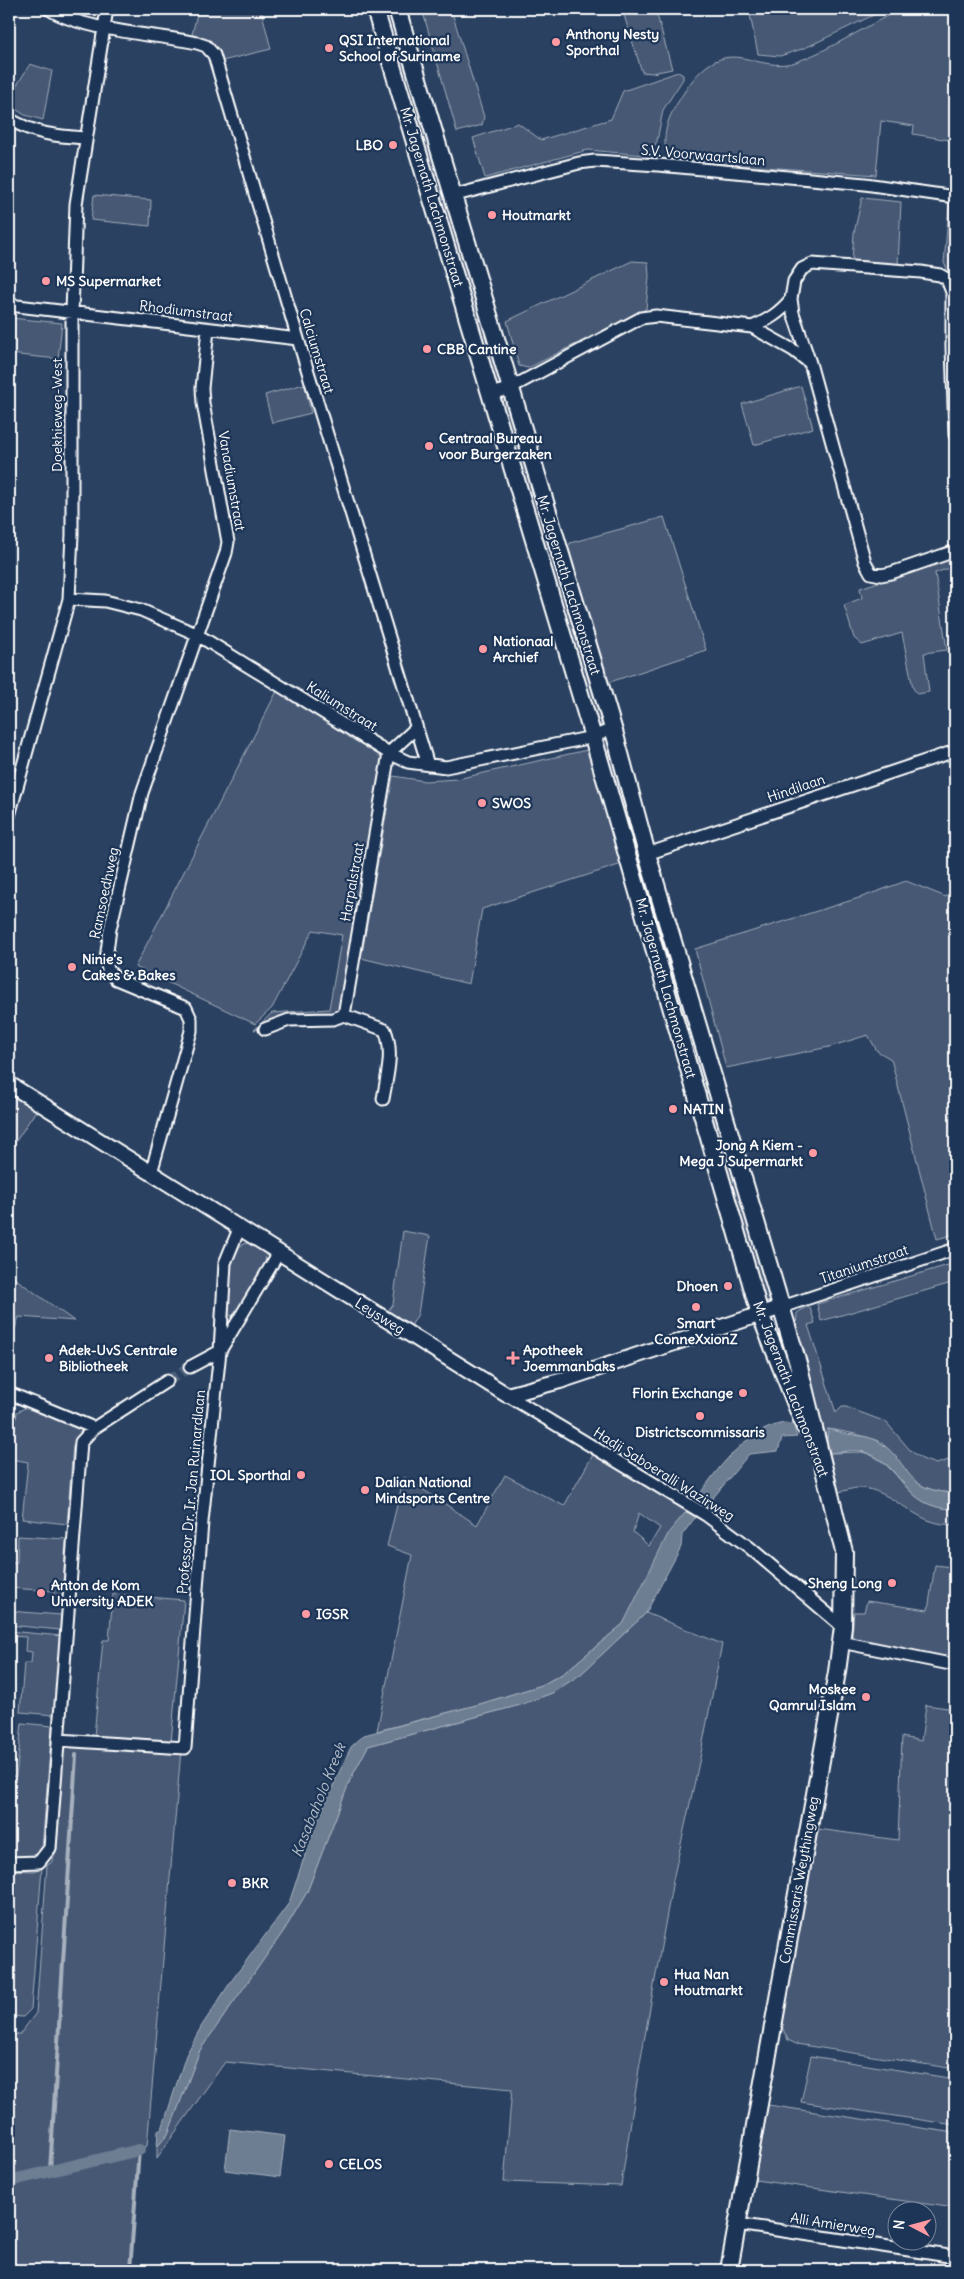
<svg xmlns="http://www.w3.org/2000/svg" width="964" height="2279" font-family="Delius,sans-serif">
  <rect width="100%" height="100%" fill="#2a4161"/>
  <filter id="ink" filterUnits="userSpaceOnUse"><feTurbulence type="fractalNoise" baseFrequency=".02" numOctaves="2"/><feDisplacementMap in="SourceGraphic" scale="10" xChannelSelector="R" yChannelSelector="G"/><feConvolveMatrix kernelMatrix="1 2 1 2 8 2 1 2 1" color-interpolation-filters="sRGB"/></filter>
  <g filter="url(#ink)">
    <!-- green -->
    <path fill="#465975" stroke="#a2acba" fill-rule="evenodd" d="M198,9H261L271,49L222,61L212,45L192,35Z
      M422,9H451L484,117L482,125L457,132Z
      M622,9H663L656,11L672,69L652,73L642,72Z
      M752,9H886L805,48L780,56L758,54L749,10Z
      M908,9H955V141L913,134L914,126L881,121L876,175L682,161L668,155C661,141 667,120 675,107C690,82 708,51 743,58C761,62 777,68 796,62C829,50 860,30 891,14Z
      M397,34L439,172L435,175H432L390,37Z
      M30,64L52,71L43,120L25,115L9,105V98Z
      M678,72L683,75V79L663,110L657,141L651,153L644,155L588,150L485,178L473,138L518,123L541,140L611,119L623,91Z
      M442,193H445L501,383L500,387L494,388L439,197Z
      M94,195L151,200L150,226L91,220Z
      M862,198L901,202L898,265L852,261L854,233Z
      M949,205L955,206V293L954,282L944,263Z
      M632,261L648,262L649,277L646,309L528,368L519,366L507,321Z
      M11,318L62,323L58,359L9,354Z
      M300,385L305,386L311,413L272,423L265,395Z
      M801,386L813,428L754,445L742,404Z
      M501,400H506L551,547L544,551L499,402Z
      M664,517L706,650L607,683L568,547L570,543Z
      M550,556L556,559L602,721L600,725H597L546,559Z
      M955,557V566L935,573L947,650L924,653L929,692L917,694L913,688L902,633L862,645L854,638L844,605L862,598L860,588Z
      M277,691L377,751L383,756L384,765L340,1008L333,1015L254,1030L272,1013L329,1009L342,935L313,930L272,1008L255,1024L135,967Z
      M603,739L608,740L609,743L697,1050L707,1090L706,1095L704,1094L601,741Z
      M587,750L622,864L482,909L469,984L361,958L393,776L425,781L457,779Z
      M906,881L946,897L955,884V1234L937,1239L891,1059L877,1051L868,1035L829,1047L726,1068L695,949L862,897Z
      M9,1090L37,1109L9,1152Z
      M714,1107L773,1301L770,1302L765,1301L763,1295L709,1113L710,1109Z
      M403,1231L430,1236L418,1314L411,1326L387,1312L393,1304Z
      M250,1243L266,1253L265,1264L235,1313L232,1316L227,1315L232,1259C235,1250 240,1243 250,1243Z
      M955,1263V1282L821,1321L817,1304Z
      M9,1274L74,1321H75L19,1317L9,1346Z
      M806,1307L810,1308L815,1323L808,1325L836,1413L842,1407H846L886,1422L910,1450L922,1459L936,1464L955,1458V1493C936,1492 919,1488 906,1473C898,1463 892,1450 881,1443C871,1436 841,1431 828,1429L827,1439L796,1327L797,1313Z
      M30,1405L86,1429L73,1445L67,1524L22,1519L28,1462L11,1459L17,1412Z
      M862,1452C904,1463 901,1509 955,1509V1524C918,1529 892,1487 858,1488C852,1488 845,1491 839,1492L830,1453Z
      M594,1453L691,1511L623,1624L564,1673L542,1685L480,1704L377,1731L412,1555L387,1546L404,1477L477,1525L505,1475L564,1506ZM639,1513L660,1528L649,1546L633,1532Z
      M18,1536L66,1539L62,1599L54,1598V1591L9,1588V1562H17Z
      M955,1538V1661L856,1641L852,1635L854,1612H864L867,1601L928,1610L935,1565L952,1567Z
      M113,1594L184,1600L171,1743L94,1736L103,1640H109Z
      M9,1611L61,1615L60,1630L9,1625Z
      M646,1613L722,1644L700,1758L673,1880L639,2069L621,2186L504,2182L512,2089L225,2062L157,2158V2147L168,2134L200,2050L285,1929L307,1892L350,1780L368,1746L520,1705L552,1693L581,1674Z
      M9,1631L61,1636L54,1715L20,1712L24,1663H31L32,1652L25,1651L26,1637L9,1636Z
      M926,1705L955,1709V2069L796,2044L788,2040L782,2027L818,1829L898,1840L902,1737L921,1741Z
      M22,1723L52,1726L42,1848L32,1858L9,1856V1776H16Z
      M64,1744L181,1750L147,2146L139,2151L130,2270H9V2035L20,2034L36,2013L47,1865L51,1863L57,1849Z
      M42,1867L31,2009L23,2017L9,2016V1870L34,1871Z
      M811,2056L955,2079V2125L801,2102Z
      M768,2105L955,2133V2208L755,2180Z"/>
    <!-- water -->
    <path fill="#6d7d92" stroke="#a7b1be" d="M784,1423L793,1424L797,1437L782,1438L778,1451L749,1454L704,1509L694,1502C717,1470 743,1431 784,1423Z
      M828,1429C835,1430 841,1433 847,1434C859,1436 871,1436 881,1443C913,1466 903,1491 955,1493V1509C902,1509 905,1465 865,1452C855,1449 840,1452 830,1453L827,1439Z
      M691,1511L697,1515L682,1535L681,1547L646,1613L581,1674L552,1693L520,1705L368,1746L350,1780L307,1892L285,1929L200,2050L168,2134L157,2147L158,2131L162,2129L186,2055L201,2027L232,1980L289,1903L315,1825L351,1747L364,1735L480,1704L542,1685L564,1673L623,1624L669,1532L685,1513Z
      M230,2129L285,2136L280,2177L225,2170Z"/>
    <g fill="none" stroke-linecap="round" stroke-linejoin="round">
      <!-- stream -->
      <path stroke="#a7b1be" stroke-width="4" d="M50,2170L76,1755
        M130,2270L139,2150"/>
      <!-- canal -->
      <path stroke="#6d7d92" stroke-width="12" d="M9,2181L139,2150"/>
      <!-- minor-tunnel -->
      <path stroke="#4a5e79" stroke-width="11" stroke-dasharray="11 5.5" stroke-linecap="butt" d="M167,1381L190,1367"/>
      <defs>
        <path id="minor" d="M49,9C84,31 155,34 197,43L206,46L214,55L298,339L428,765
          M9,119C35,134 55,136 85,138
          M452,196L579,163L595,161L658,165L865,184L955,197
          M9,305L298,339
          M752,327C768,320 780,313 791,299
          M490,395L510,388L641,318L656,316L752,327L793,350L810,363
          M955,435L952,347V292L947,279L940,275L921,272L812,264L802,269L794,281L791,299L793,313L810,363L865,562L871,573L881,575L891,573L955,551
          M69,599L105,601L141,610L196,634L389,753L408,762L446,767L593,737L612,729
          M9,816L69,599L72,534V312L76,204L107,9
          M647,854L955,751
          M344,1015L389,753L416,728
          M265,1029L289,1020L333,1019L344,1015L385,1030C394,1052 387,1076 383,1099
          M151,1173L191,1031V1019L186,1008L116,979L108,970L106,959L110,929L142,793L226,553L228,542L203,403L202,388L208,329
          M782,1307L955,1249
          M190,1367L220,1351L225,1263L239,1229
          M9,1393L94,1428
          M507,1395L706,1515L749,1547L843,1627
          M841,1642L955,1665
          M58,1740L185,1748L202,1522L220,1351L278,1254
          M9,1863L39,1862L50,1848L81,1442L94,1428L167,1381
          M737,2224L955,2257"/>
        <path id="tertiary" d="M9,1084L507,1395L560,1381L782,1307"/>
        <path id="secondary" d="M375,9L593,737L760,1314L805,1427
          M397,9L615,735L647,854L799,1367L829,1490L844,1552L843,1627L837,1672L729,2270"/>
      </defs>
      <!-- minor casing -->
      <use href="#minor" stroke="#fff" stroke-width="15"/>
      <!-- tertiary casing -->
      <use href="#tertiary" stroke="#fff" stroke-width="18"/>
      <!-- secondary casing -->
      <use href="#secondary" stroke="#fff" stroke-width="20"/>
      <!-- minor -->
      <use href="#minor" stroke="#1d3557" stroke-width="11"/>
      <!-- tertiary -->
      <use href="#tertiary" stroke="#1d3557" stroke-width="14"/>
      <!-- secondary -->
      <use href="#secondary" stroke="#1d3557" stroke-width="16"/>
    </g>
  </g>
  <!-- markers -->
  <g fill="#ff9aa2" stroke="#1d3557" stroke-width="2">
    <circle cx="556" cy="42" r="5"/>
    <circle cx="329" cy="48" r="5"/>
    <circle cx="393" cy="145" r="5"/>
    <circle cx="492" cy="215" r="5"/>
    <circle cx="46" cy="281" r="5"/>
    <circle cx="427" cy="349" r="5"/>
    <circle cx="429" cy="446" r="5"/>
    <circle cx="483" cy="649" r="5"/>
    <circle cx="482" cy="803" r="5"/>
    <circle cx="72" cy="967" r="5"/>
    <circle cx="673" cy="1109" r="5"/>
    <circle cx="813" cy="1153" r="5"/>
    <circle cx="728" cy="1286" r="5"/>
    <circle cx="696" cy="1307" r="5"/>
    <circle cx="49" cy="1358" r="5"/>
    <path d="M510.5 1350.5h5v5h5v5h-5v5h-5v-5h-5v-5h5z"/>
    <circle cx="743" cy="1393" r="5"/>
    <circle cx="700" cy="1416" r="5"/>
    <circle cx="301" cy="1475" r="5"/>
    <circle cx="365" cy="1490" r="5"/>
    <circle cx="892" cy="1583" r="5"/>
    <circle cx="41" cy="1593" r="5"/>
    <circle cx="306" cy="1614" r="5"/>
    <circle cx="866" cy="1697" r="5"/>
    <circle cx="232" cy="1883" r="5"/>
    <circle cx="664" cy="1982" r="5"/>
    <circle cx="329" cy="2164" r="5"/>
  </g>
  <g text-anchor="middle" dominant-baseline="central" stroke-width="4.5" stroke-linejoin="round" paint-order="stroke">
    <!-- poi labels -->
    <g font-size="14" font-weight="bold" fill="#fff" stroke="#1d3557" text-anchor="start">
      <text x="566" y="34">Anthony Nesty<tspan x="566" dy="16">Sporthal</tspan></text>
      <text x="339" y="40">QSI International<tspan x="339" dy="16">School of Suriname</tspan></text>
      <text x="383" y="145" text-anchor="end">LBO</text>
      <text x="502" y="215">Houtmarkt</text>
      <text x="56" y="281">MS Supermarket</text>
      <text x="437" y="349">CBB Cantine</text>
      <text x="439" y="438">Centraal Bureau<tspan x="439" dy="16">voor Burgerzaken</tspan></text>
      <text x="493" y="641">Nationaal<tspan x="493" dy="16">Archief</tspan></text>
      <text x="492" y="803">SWOS</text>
      <text x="82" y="959">Ninie's<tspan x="82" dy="16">Cakes &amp; Bakes</tspan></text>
      <text x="683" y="1109">NATIN</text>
      <text x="803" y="1145" text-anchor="end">Jong A Kiem -<tspan x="803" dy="16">Mega J Supermarkt</tspan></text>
      <text x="718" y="1286" text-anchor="end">Dhoen</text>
      <text x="696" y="1323" text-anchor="middle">Smart<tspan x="696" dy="16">ConneXxionZ</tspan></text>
      <text x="59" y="1350">Adek-UvS Centrale<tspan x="59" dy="16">Bibliotheek</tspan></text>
      <text x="523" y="1350">Apotheek<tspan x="523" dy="16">Joemmanbaks</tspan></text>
      <text x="733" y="1393" text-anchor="end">Florin Exchange</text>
      <text x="700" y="1432" text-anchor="middle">Districtscommissaris</text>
      <text x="291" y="1475" text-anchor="end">IOL Sporthal</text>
      <text x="375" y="1482">Dalian National<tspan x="375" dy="16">Mindsports Centre</tspan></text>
      <text x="882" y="1583" text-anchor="end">Sheng Long</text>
      <text x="51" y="1585">Anton de Kom<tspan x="51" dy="16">University ADEK</tspan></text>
      <text x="316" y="1614">IGSR</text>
      <text x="856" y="1689" text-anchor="end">Moskee<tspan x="856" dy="16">Qamrul Islam</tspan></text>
      <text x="242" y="1883">BKR</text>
      <text x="674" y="1974">Hua Nan<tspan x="674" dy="16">Houtmarkt</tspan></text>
      <text x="339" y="2164">CELOS</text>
    </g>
    <!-- street labels -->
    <g font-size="14" fill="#fff" stroke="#1d3557">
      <text transform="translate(703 155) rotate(5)">S.V. Voorwaartslaan</text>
      <text transform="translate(432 197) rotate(73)">Mr. Jagernath Lachmonstraat</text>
      <text transform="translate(186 311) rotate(7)">Rhodiumstraat</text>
      <text transform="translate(317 351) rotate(73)">Calciumstraat</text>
      <text transform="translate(57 415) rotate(-90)">Doekhieweg-West</text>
      <text transform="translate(232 481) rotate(80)">Vanadiumstraat</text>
      <text transform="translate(569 585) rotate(73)">Mr. Jagernath Lachmonstraat</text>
      <text transform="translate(342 706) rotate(32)">Kaliumstraat</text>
      <text transform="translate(796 788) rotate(-19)">Hindilaan</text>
      <text transform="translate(352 882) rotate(-80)">Harpalstraat</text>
      <text transform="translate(104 893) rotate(-78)">Ramsoedhweg</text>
      <text transform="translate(666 988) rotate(74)">Mr. Jagernath Lachmonstraat</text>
      <text transform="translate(864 1264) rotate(-19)">Titaniumstraat</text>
      <text transform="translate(380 1316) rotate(32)">Leysweg</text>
      <text transform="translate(791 1389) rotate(69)">Mr. Jagernath Lachmonstraat</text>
      <text transform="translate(664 1474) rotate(32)">Hadji Saboeralli Wazirweg</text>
      <text transform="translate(191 1492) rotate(-85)">Professor Dr. Ir. Jan Ruinardlaan</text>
      <text transform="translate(799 1880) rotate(-80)">Commissaris Weythingweg</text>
      <text transform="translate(833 2224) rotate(9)">Alli Amierweg</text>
    </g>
    <!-- water labels -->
    <g font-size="15" font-style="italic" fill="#b6bec8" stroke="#1d3557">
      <text transform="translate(318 1800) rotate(-68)">Kasabaholo Kreek</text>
    </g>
  </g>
  <!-- margin -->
  <rect width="964" height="2279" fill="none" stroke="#1d3557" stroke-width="30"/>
  <rect x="15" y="15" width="934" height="2249" fill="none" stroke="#fff" stroke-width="2" filter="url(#ink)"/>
  <!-- north arrow -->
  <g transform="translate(912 2226) rotate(276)"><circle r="24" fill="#1d3557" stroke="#77869a"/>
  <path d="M0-4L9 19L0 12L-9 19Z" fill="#ff9aa2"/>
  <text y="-8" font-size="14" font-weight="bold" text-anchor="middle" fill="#ffffff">N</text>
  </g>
</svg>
